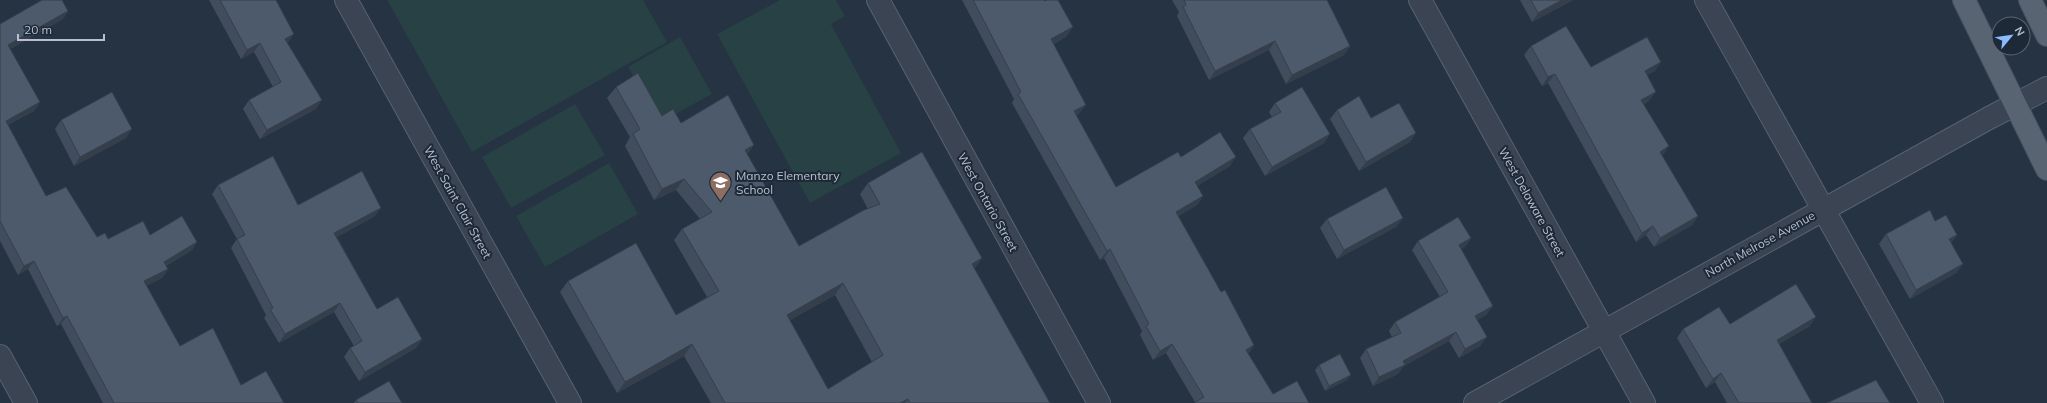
<svg xmlns="http://www.w3.org/2000/svg" width="2047" height="403" font-family="Mulish,sans-serif">
  <rect width="100%" height="100%" fill="#253343"/>
  <!-- green -->
  <path fill="#274144" d="M387,0H643L667,42L472,152Z
    M780,0H836L845,16L831,24L901,153L810,203L717,34Z
    M680,37L712,94L659,123L628,67Z
    M575,104L605,155L511,208L482,157Z
    M609,163L638,214L545,267L516,216Z"/>
  <g fill="none" stroke-linecap="round" stroke-linejoin="round">
    <defs>
      <path id="minor" d="M346,0L570,403
        M878,0L1099,403
        M1420,0L1644,403
        M1706,0L1932,403
        M0,356L26,403
        M1475,403L1989,118L2047,88"/>
      <path id="major" d="M1964,0L2047,169
        M2030,0L2047,35"/>
    </defs>
    <!-- minor casing -->
    <use href="#minor" stroke="#586270" stroke-width="24"/>
    <!-- major casing -->
    <use href="#major" stroke="#46505f" stroke-width="24"/>
    <!-- minor -->
    <use href="#minor" stroke="#3a4452" stroke-width="22"/>
    <!-- major -->
    <use href="#major" stroke="#586472" stroke-width="22"/>
  </g>
  <!-- wall -->
  <path fill="#414d5d" fill-rule="evenodd" d="M209,0H276L287,43L316,109L260,139L243,109L249,100L273,87L254,52L241,59Z
    M962,0H1044L1067,36L1054,44L1079,114L1076,115L1116,187L1181,157L1230,166L1197,186L1203,196L1197,205L1178,216L1221,292L1254,345L1248,354L1273,394L1309,403L1195,402L1166,353L1153,360L1140,335L1142,331L1104,258L1100,260L1012,103L1014,99Z
    M1172,0H1327L1350,46L1344,55L1286,84L1269,50L1209,80L1177,16L1179,12Z
    M1520,0H1573L1532,22Z
    M68,11L63,19L10,49L40,102L34,111L8,125L46,196L97,237L108,239L150,235L197,242L192,250L166,266L168,269L162,278L146,286L180,346L241,385L284,403H103L61,324L57,326L28,269L18,275L0,241V24Z
    M1531,46L1591,67L1655,71L1647,75L1649,101L1644,104L1662,155L1698,216L1692,225L1654,247L1646,235L1636,242L1548,83L1542,86L1524,55Z
    M616,87L662,116L681,123L754,145L747,154L799,246L868,209L860,194L868,183L982,258L974,269L1050,403H711L684,356L617,393L560,292L568,281L676,315L707,297L674,240L682,229L700,219L676,190L654,200L625,146L630,137L607,98ZM835,295L872,362L828,389L790,320Z
    M1275,103L1330,134L1324,143L1265,176L1243,138L1250,129L1272,117L1269,112Z
    M1337,110L1416,133L1410,142L1359,171L1330,119Z
    M61,120L126,138L74,166L55,129Z
    M218,185L298,205L375,216L337,237L377,309L422,339L416,348L359,381L344,357L350,348L354,346L334,312L279,343L264,318L266,315L231,248L237,239L212,194Z
    M1403,218L1396,227L1337,259L1320,228L1327,219Z
    M1935,221L1957,235L1951,243L1963,264L1956,273L1910,299L1879,244L1886,234Z
    M1471,238L1465,247L1461,249L1493,306L1486,315L1477,320L1487,337L1480,346L1459,358L1449,341L1404,366L1398,374L1373,386L1360,358L1366,349L1392,337L1389,331L1395,322L1440,297L1412,250L1418,241Z
    M1730,324L1810,326L1779,344L1812,403H1727L1715,382L1706,388L1677,338L1683,329Z
    M1319,365L1347,380L1325,391L1315,370Z
    M356,400L402,403H354Z"/>
  <!-- shaded-wall -->
  <path fill="#353f4c" d="M1562,0H1573L1532,22L1538,13Z
    M68,11L63,19L2,54L8,45Z
    M1073,27L1067,36L1045,48L1051,39Z
    M294,34L288,43L285,39Z
    M1275,41L1269,50L1209,80L1215,71Z
    M260,43L254,52L241,59L247,50Z
    M1350,46L1344,55L1286,84L1292,75Z
    M1661,62L1655,71L1638,80L1645,71Z
    M1555,74L1548,83L1542,86L1548,77Z
    M1656,92L1649,101L1635,109L1641,100Z
    M322,100L316,109L260,139L267,130Z
    M40,102L34,111L0,129L6,121Z
    M1086,105L1079,114L1068,120L1074,111Z
    M132,129L126,138L74,166L80,157Z
    M1416,133L1410,142L1359,171L1366,162Z
    M1330,134L1324,143L1265,176L1272,167Z
    M754,145L746,156L745,150Z
    M1669,146L1663,155L1654,161L1660,152Z
    M1236,157L1230,166L1189,191L1195,182Z
    M684,179L676,190L654,200L662,189Z
    M1203,196L1197,205L1170,220L1176,212Z
    M381,208L375,216L328,242L334,233Z
    M1698,216L1692,225L1654,247L1660,238Z
    M1403,218L1396,227L1337,259L1344,250Z
    M1653,226L1646,235L1636,242L1642,233Z
    M1957,235L1950,244L1949,239Z
    M1471,238L1465,247L1453,254L1459,245Z
    M197,242L192,250L158,270L164,262Z
    M1110,249L1104,258L1100,260L1107,251Z
    M982,258L974,269L972,264Z
    M34,261L28,269L18,275L24,266Z
    M1963,264L1956,273L1910,299L1916,290Z
    M168,269L162,278L138,290L144,281Z
    M843,283L835,295L779,326L787,315Z
    M340,303L334,312L279,343L285,334Z
    M1493,306L1486,315L1468,325L1475,316Z
    M67,316L61,324L57,326L63,318Z
    M1816,317L1810,326L1771,349L1777,340Z
    M1456,332L1449,341L1404,366L1398,374L1373,386L1379,377L1403,361Z
    M1487,337L1480,346L1459,358L1465,349Z
    M422,339L416,348L359,381L365,372Z
    M692,344L684,356L617,393L625,382Z
    M1172,344L1166,353L1153,360L1160,351Z
    M1254,345L1248,354L1246,350Z
    M1721,373L1715,382L1706,388L1713,379Z
    M1351,375L1347,380L1325,391L1329,386Z
    M908,399L905,403H900Z"/>
  <!-- building -->
  <path fill="#4c5a6c" stroke="#353f4c" fill-rule="evenodd" d="M42,0H62L68,11L8,45L40,102L6,121L46,196L66,187L97,237L105,233L108,239L143,221L150,235L182,216L197,242L164,262L168,269L144,281L180,346L213,328L241,385L266,371L284,403H114L67,316L63,318L34,261L24,266L0,221V24Z
    M220,0H276L294,34L285,39L322,100L267,130L249,100L281,82L260,43L247,50Z
    M973,0H1044L1045,1L1047,0H1058L1073,27L1051,39L1086,105L1074,111L1116,187L1178,152L1181,157L1220,132L1236,157L1195,182L1203,196L1176,212L1221,292L1225,290L1254,345L1246,350L1273,394L1297,381L1309,403H1194L1204,397L1172,344L1160,351L1146,326L1149,324L1110,249L1107,251L1018,94L1021,92Z
    M1184,0H1327L1350,46L1292,75L1275,41L1215,71L1183,7L1186,5Z
    M1531,0H1562L1538,13Z
    M1566,26L1591,67L1647,37L1661,62L1645,71L1656,92L1641,100L1669,146L1660,152L1698,216L1660,238L1653,226L1642,233L1555,74L1548,77L1531,46Z
    M638,73L662,116L673,109L681,123L728,95L754,145L745,150L799,246L864,210L880,204L868,183L922,152L982,258L972,264L1050,403H910L908,399L900,403H725L692,344L625,382L568,281L636,243L676,315L719,291L682,229L712,212L684,179L662,189L633,134L640,129L616,87ZM843,283L883,355L828,389L787,315Z
    M1302,87L1330,134L1272,167L1250,129L1281,112L1275,103Z
    M112,92L132,129L80,157L61,120Z
    M1359,96L1371,118L1399,103L1416,133L1366,162L1337,110Z
    M273,156L298,205L362,171L381,208L334,233L377,309L398,297L422,339L365,372L350,348L362,341L340,303L285,334L270,309L273,308L237,239L245,235L218,185Z
    M1386,187L1403,218L1344,250L1327,219Z
    M1930,210L1935,221L1946,215L1957,235L1949,239L1963,264L1916,290L1886,234Z
    M1458,217L1471,238L1459,245L1493,306L1475,316L1487,337L1465,349L1456,332L1403,361L1405,365L1379,377L1366,349L1401,333L1395,322L1448,292L1418,241Z
    M1796,284L1816,317L1777,340L1812,403H1739L1721,373L1713,379L1683,329L1719,307L1730,324Z
    M1340,354L1351,375L1329,386L1319,365Z
    M1876,380L1890,403H1827Z
    M389,381L402,403H358L356,400Z"/>
  <!-- icons -->
  <defs>
    <symbol id="school-pin" viewBox="-11 -11 22 30"><path d="M0 17L-7.5 6A9.5 9.5 0 1 1 7.5 6Z" fill="#8d6e63" stroke="#1e2938"/><path d="M0-5L7-2L0 1L-7-2ZM-4 1L0 2.5L4 1V4Q0 6-4 4Z" fill="#fff"/></symbol>
  </defs>
  <g fill-rule="evenodd">
    <use href="#school-pin" x="708" y="170" width="25" height="34"/>
  </g>
  <g text-anchor="middle" dominant-baseline="central" stroke-width="4" stroke-linejoin="round" paint-order="stroke">
    <!-- poi labels -->
    <g font-size="12" fill="#b7c0cc" stroke="#1e2938" text-anchor="start">
      <text x="736" y="175">Manzo Elementary<tspan x="736" dy="14">School</tspan></text>
    </g>
    <!-- street labels -->
    <g font-size="12" fill="#b7c0cc" stroke="#1e2938">
      <text transform="translate(458 202) rotate(61)">West Saint Clair Street</text>
      <text transform="translate(988 202) rotate(61)">West Ontario Street</text>
      <text transform="translate(1532 202) rotate(61)">West Delaware Street</text>
      <text transform="translate(1760 244) rotate(-29)">North Melrose Avenue</text>
    </g>
  </g>
  <!-- north arrow -->
  <g transform="translate(2011 36) rotate(61)"><circle r="19" fill="#1e2938" stroke="#5b6573"/>
  <path d="M0-3L7 15L0 10L-7 15Z" fill="#8cbafc"/>
  <text y="-6" font-size="11" font-weight="bold" text-anchor="middle" fill="#b7c0cc">N</text>
  </g>
  <!-- scale -->
  <path d="M18 34v6h86v-6" fill="none" stroke="#b7c0cc" stroke-width="2"/>
  <text x="24" y="34" font-size="12" fill="#b7c0cc" stroke="#1e2938" stroke-width="3" paint-order="stroke">20 m</text>
</svg>
